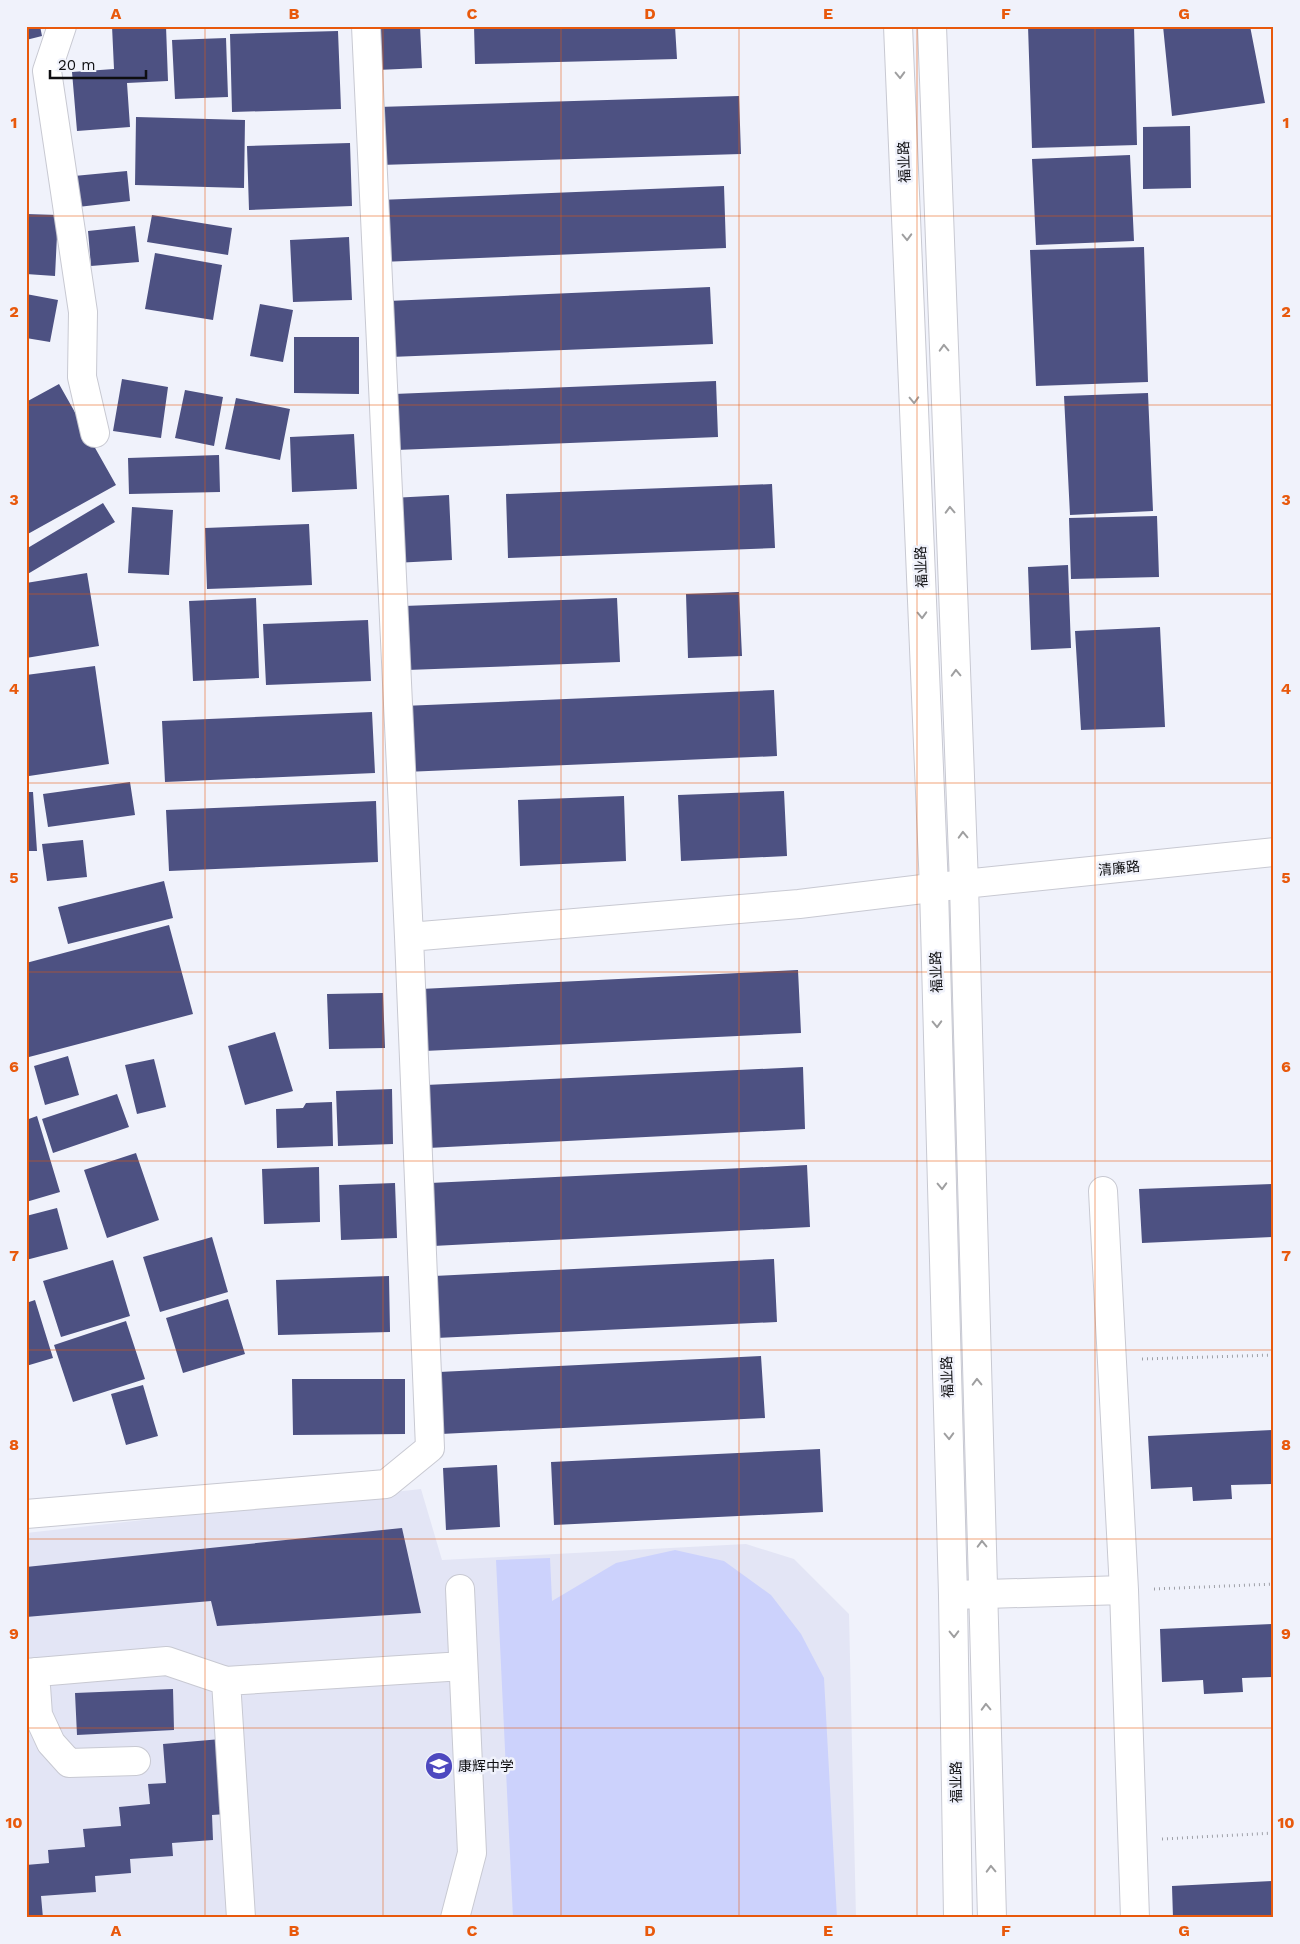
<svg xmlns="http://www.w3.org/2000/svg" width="1300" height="1944" font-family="'Work Sans','Noto Sans SC',sans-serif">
  <rect width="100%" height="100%" fill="#f0f2fb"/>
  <!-- built -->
  <path fill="#e3e5f5" d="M421,1489L442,1560L746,1544L794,1559L849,1614L856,1918H26V1533Z"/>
  <!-- green -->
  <path fill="#ccd2fc" d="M675,1550L724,1561L771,1595L801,1634L824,1678L837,1918H513L496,1560L550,1558L552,1601L616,1563Z"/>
  <!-- building -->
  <path fill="#4d5182" d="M26,26H40L42,36L26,40Z
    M112,26H166L168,81L127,83L130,127L77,131L72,72L114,69Z
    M375,26H420L422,68L377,70Z
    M474,26H675L677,59L475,64Z
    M1028,26H1134L1137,145L1032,148Z
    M1163,26H1250L1265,103L1172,116Z
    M338,31L341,109L232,112L230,34Z
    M226,38L228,97L175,99L172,40Z
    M739,96L741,154L380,165L378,107Z
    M136,117L245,120L244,188L135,185Z
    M1190,126L1191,188L1143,189V127Z
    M350,143L352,206L249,210L247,146Z
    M1130,155L1134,241L1036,245L1032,159Z
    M127,171L130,201L78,207L74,176Z
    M724,186L726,248L381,262L379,200Z
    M26,214L58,215L55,276L26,274Z
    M152,215L232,228L228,255L147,242Z
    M135,226L139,262L91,266L88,231Z
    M349,237L352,300L293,302L290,240Z
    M1144,247L1148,382L1036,386L1030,250Z
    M155,253L222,265L213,320L145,309Z
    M710,287L713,344L390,357L388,301Z
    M26,294L58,300L50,342L26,338Z
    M260,304L293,310L283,362L250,356Z
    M294,337H359V394L294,393Z
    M122,379L168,387L161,438L113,431Z
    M716,381L718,437L396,450L394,394Z
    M59,384L116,485L26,535V402Z
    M185,390L223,397L214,446L175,438Z
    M1148,393L1153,511L1070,515L1064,396Z
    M236,398L290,409L280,460L225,449Z
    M354,434L357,489L292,492L290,437Z
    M219,455L220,492L129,494L128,458Z
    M772,484L775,548L508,558L506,494Z
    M449,495L452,560L394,563L391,498Z
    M103,503L115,522L26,575V549Z
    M132,507L173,510L169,575L128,573Z
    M1157,516L1159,577L1071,579L1069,518Z
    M309,524L312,585L207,589L205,528Z
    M1068,565L1071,648L1031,650L1028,567Z
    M87,573L99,646L26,658V583Z
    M739,592L742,656L688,658L686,594Z
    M256,598L259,678L193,681L189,601Z
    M617,598L620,662L407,670L404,606Z
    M368,620L371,681L266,685L263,624Z
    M1160,627L1165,727L1081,730L1075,631Z
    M95,666L109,764L29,776L26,759V675Z
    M774,690L777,756L405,772L403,706Z
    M372,712L375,773L165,782L162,721Z
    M130,782L135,815L48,827L43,794Z
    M784,791L787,856L681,861L678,795Z
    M26,792H33L37,851H26Z
    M624,796L626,861L520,866L518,800Z
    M376,801L378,862L169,871L166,810Z
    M83,840L87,877L47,881L42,844Z
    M164,881L173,918L68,944L58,907Z
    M169,925L193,1014L29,1057L26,1046V963Z
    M798,970L801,1033L424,1051L421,989Z
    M383,993L385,1048L329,1049L327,994Z
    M275,1032L293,1091L245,1105L228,1046Z
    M68,1056L79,1095L45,1105L34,1066Z
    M154,1059L166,1107L137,1114L125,1065Z
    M803,1067L805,1129L428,1148L426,1085Z
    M392,1089L393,1144L338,1146L336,1091Z
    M117,1094L129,1127L53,1153L42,1119Z
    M332,1102L333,1146L277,1148L276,1109L303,1108L306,1103Z
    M37,1116L60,1192L26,1202V1120Z
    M136,1153L159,1220L107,1238L84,1170Z
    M807,1165L810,1227L433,1246L430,1183Z
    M319,1167L320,1222L264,1224L262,1169Z
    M395,1183L397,1238L341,1240L339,1185Z
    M1274,1184V1237L1142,1243L1139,1189Z
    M57,1208L68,1249L26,1260V1216Z
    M212,1237L228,1292L160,1312L143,1257Z
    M774,1259L777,1322L436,1338L434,1276Z
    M113,1260L130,1316L61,1337L43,1281Z
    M389,1276L390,1332L278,1335L276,1280Z
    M228,1299L245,1354L183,1373L166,1318Z
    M35,1300L53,1358L26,1366V1303Z
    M126,1321L145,1379L73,1402L54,1345Z
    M761,1356L765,1418L441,1434L439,1372Z
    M292,1379H405V1434L293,1435Z
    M143,1385L158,1436L126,1445L111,1394Z
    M1274,1430V1484L1231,1485L1232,1499L1193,1501L1192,1487L1151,1489L1148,1436Z
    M820,1449L823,1512L554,1525L551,1462Z
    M497,1465L500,1527L446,1530L443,1468Z
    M402,1528L421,1613L217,1626L211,1601L26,1617V1567Z
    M1274,1624V1677L1242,1678L1243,1692L1204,1694L1203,1680L1162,1682L1160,1629Z
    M173,1689L174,1730L77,1735L75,1693Z
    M221,1739L226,1814L212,1815L213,1840L172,1843L173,1856L130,1859L131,1873L95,1876L96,1892L41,1896L43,1918H26V1865L49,1863L48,1850L85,1847L83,1829L121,1826L119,1807L150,1804L148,1784L166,1783L163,1744Z
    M1274,1881V1918H1173L1172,1886Z"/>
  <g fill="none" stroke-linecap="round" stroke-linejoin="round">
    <defs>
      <path id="minor" d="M62,26L47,71L83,312L82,377L95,433
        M409,937L799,904L964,884
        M1103,1191L1124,1590L1135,1918
        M26,1514L386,1484L430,1448L409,937L366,26
        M953,1595L1124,1590
        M35,1672L38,1715L51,1743L69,1763L136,1761
        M26,1673L167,1661L226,1681L463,1666
        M226,1681L241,1918
        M455,1918L472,1853L460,1589"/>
      <path id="tertiary" d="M898,26L934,888L953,1595L958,1918
        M932,26L964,884L992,1918
        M964,884L1274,852"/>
    </defs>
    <!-- minor casing -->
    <use href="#minor" stroke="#c8c9d2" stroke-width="30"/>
    <!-- tertiary casing -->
    <use href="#tertiary" stroke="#c8c9d2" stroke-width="30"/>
    <!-- path -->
    <path stroke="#9fa1a8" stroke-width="3" stroke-dasharray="1 4" stroke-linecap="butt" d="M1142,1359L1274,1355
      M1154,1589L1274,1584
      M1162,1839L1274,1833"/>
    <!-- minor -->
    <use href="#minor" stroke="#fff" stroke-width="28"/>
    <!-- tertiary -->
    <use href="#tertiary" stroke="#fff" stroke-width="28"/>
  </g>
  <!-- one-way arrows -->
  <defs><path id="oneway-chevron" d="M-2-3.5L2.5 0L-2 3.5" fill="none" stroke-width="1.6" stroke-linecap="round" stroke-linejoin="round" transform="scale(1.25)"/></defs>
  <g stroke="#9f9fa0">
    <use href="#oneway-chevron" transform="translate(900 75) rotate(88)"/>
    <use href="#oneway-chevron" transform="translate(907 237) rotate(88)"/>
    <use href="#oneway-chevron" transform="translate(944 348) rotate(-92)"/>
    <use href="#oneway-chevron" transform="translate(914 400) rotate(88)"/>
    <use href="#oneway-chevron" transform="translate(950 510) rotate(-92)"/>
    <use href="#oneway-chevron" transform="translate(922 615) rotate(88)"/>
    <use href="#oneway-chevron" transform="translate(956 673) rotate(-92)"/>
    <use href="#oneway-chevron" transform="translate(963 835) rotate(-92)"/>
    <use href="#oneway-chevron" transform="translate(937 1024) rotate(88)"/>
    <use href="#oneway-chevron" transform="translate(942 1186) rotate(88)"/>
    <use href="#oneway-chevron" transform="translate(977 1382) rotate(-91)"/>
    <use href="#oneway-chevron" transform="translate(949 1436) rotate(88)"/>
    <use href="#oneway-chevron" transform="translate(982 1544) rotate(-91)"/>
    <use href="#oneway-chevron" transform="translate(954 1634) rotate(89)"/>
    <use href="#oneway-chevron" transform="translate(986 1707) rotate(-92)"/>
    <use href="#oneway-chevron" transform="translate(991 1869) rotate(-92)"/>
  </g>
  <!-- grid -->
  <path fill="none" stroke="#e8590c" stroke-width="1" stroke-opacity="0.55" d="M205,26V1918M383,26V1918M561,26V1918M739,26V1918M917,26V1918M1095,26V1918M26,216H1274M26,405H1274M26,594H1274M26,783H1274M26,972H1274M26,1161H1274M26,1350H1274M26,1539H1274M26,1728H1274"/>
  <!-- icons -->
  <defs>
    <symbol id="school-disc" viewBox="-11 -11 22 22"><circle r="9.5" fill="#4d48bf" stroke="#f0f2fb"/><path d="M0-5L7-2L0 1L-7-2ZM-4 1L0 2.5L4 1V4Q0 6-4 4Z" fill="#fff"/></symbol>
  </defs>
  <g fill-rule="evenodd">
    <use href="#school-disc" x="423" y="1750" width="32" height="32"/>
  </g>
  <g text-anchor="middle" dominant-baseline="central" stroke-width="5" stroke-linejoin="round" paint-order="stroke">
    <!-- street labels -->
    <g font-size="14" fill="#0e0e11" stroke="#f0f2fb">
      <text transform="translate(904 162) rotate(-92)">福业路</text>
      <text transform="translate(921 567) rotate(-92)">福业路</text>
      <text transform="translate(1119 868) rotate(-6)">清廉路</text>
      <text transform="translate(936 972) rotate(-92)">福业路</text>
      <text transform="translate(947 1377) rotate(-92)">福业路</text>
      <text transform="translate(956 1782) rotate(-91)">福业路</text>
    </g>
    <!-- poi labels -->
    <g font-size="14" fill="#0e0e11" stroke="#f0f2fb" text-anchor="start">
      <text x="458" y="1766">康辉中学</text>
    </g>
  </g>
  <!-- border -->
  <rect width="1300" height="1944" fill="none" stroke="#f0f2fb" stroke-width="55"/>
  <!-- scale -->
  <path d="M50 70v8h96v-8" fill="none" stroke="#0e0e11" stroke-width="2.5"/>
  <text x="58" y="70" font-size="15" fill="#0e0e11" stroke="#f0f2fb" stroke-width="4" paint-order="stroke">20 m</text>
  <rect x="28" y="28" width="1244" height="1888" fill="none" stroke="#e8590c" stroke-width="2"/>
  <g font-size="16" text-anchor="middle" font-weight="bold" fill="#e8590c">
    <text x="116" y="19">A</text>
    <text x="294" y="19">B</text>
    <text x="472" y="19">C</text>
    <text x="650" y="19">D</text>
    <text x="828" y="19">E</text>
    <text x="1006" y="19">F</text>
    <text x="1184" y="19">G</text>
    <text x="14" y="128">1</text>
    <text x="1286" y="128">1</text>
    <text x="14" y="317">2</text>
    <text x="1286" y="317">2</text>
    <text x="14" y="505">3</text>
    <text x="1286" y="505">3</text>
    <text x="14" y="694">4</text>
    <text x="1286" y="694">4</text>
    <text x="14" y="883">5</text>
    <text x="1286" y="883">5</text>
    <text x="14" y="1072">6</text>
    <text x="1286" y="1072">6</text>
    <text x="14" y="1261">7</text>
    <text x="1286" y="1261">7</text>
    <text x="14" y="1450">8</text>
    <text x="1286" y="1450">8</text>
    <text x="14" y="1639">9</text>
    <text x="1286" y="1639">9</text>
    <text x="14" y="1828">10</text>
    <text x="1286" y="1828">10</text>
    <text x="116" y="1936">A</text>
    <text x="294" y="1936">B</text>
    <text x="472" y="1936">C</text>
    <text x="650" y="1936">D</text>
    <text x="828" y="1936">E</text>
    <text x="1006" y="1936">F</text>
    <text x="1184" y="1936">G</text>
  </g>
</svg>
